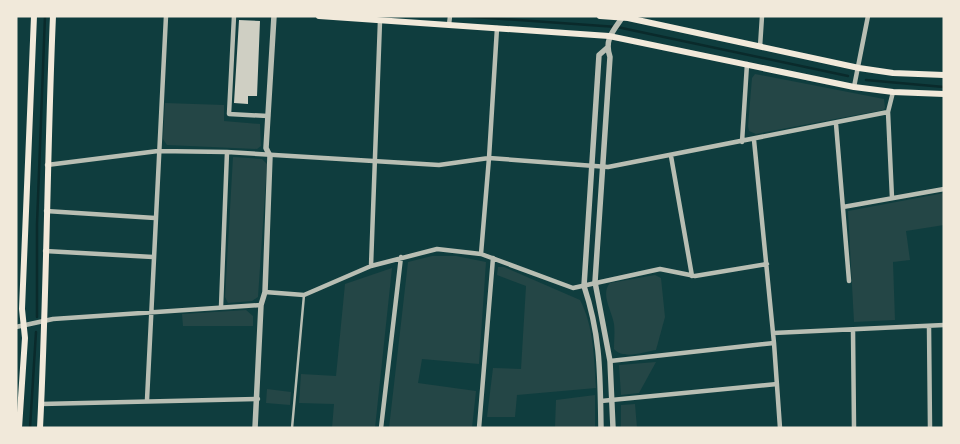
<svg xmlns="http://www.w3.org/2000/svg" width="960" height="444" font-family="'IBM Plex Sans',sans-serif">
  <rect width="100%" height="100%" fill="#0f3d3e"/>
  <!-- green -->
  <path fill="#244646" d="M755,74L884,99L885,108L883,110L756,134L749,131L748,126L752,78Z
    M165,103L224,105V121L260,124L261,146L257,149L167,145L163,139Z
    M233,157L262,159L267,164L258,297L252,301L228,303L225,297Z
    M944,193V225L906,231L910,260L893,262L895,320L854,322L848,211Z
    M432,256H456L486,262L479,364L422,359L418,383L476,391L472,428H389L408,262Z
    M498,267H504L580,300C594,327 594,358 596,388L517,395L515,417H487L493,368L521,369L526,286L497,275Z
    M392,268L375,428H332L334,404L299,403L301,374L336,376L345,284Z
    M655,275L661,278L665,317L656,350C643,352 624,360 614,349C614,341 615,332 614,324C612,311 600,294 610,283Z
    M246,310L253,316V326H183L182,314Z
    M656,362L639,393L621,395L619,365Z
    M267,389L291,392L290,405L266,403Z
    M595,395V428L555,427L556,400Z
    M635,404L637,428H621V405Z"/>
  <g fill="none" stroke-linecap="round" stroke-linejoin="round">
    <!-- stream -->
    <path stroke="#0a2a2b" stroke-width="2.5" d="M460,16L617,27L848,76
      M866,80L944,87
      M37,317V224L45,16
      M30,428L36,332"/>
  </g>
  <!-- building -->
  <path fill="#cfcfc3" d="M239,20L260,21L257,96H248V104L234,103Z"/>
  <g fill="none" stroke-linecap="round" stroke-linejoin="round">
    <!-- service -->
    <path stroke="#b8beb3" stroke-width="2.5" d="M292,428L304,295"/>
    <!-- minor -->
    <path stroke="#b8beb3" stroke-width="4.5" d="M234,16L229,114L268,116
      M449,25L450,16
      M760,47L762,16
      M854,87L868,16
      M888,112L892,198
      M836,124L849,281
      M754,140L774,343L780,428
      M742,142L747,64
      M671,156L692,276
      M47,165L158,151L227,152L439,165L489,158L608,167L888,112L893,92
      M843,207L944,189
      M46,211L155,218
      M45,251L153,257
      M481,254L489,158L497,28
      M371,266L380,21
      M265,292L304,295L371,266L437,249L481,254L573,288L660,269L695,276L767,264
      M221,307L227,152
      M929,326L930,428
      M16,327L53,319L261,305
      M853,330L854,428
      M773,333L944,325
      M610,361L774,343
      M147,400L166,16
      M601,401L777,384
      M41,404L258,399
      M381,428L401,257
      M479,428L493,258"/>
    <!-- tertiary -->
    <path stroke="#b8beb3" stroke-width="5.5" d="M255,428L261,305L265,292L270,156L266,148L274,16
      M601,428C600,375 601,337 584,286L599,55L607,48
      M613,428L610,361L595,282L610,57C604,40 613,31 622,18"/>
    <!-- secondary -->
    <path stroke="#f1e9da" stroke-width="6" d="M319,16L609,36L854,87L893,92L944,94
      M600,16L628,18L859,68L893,73L944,75
      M19,428L25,338L22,309L34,16
      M40,428C47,291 47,153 53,16"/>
  </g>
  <!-- border -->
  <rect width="960" height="444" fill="none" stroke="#f1e9da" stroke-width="35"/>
</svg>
